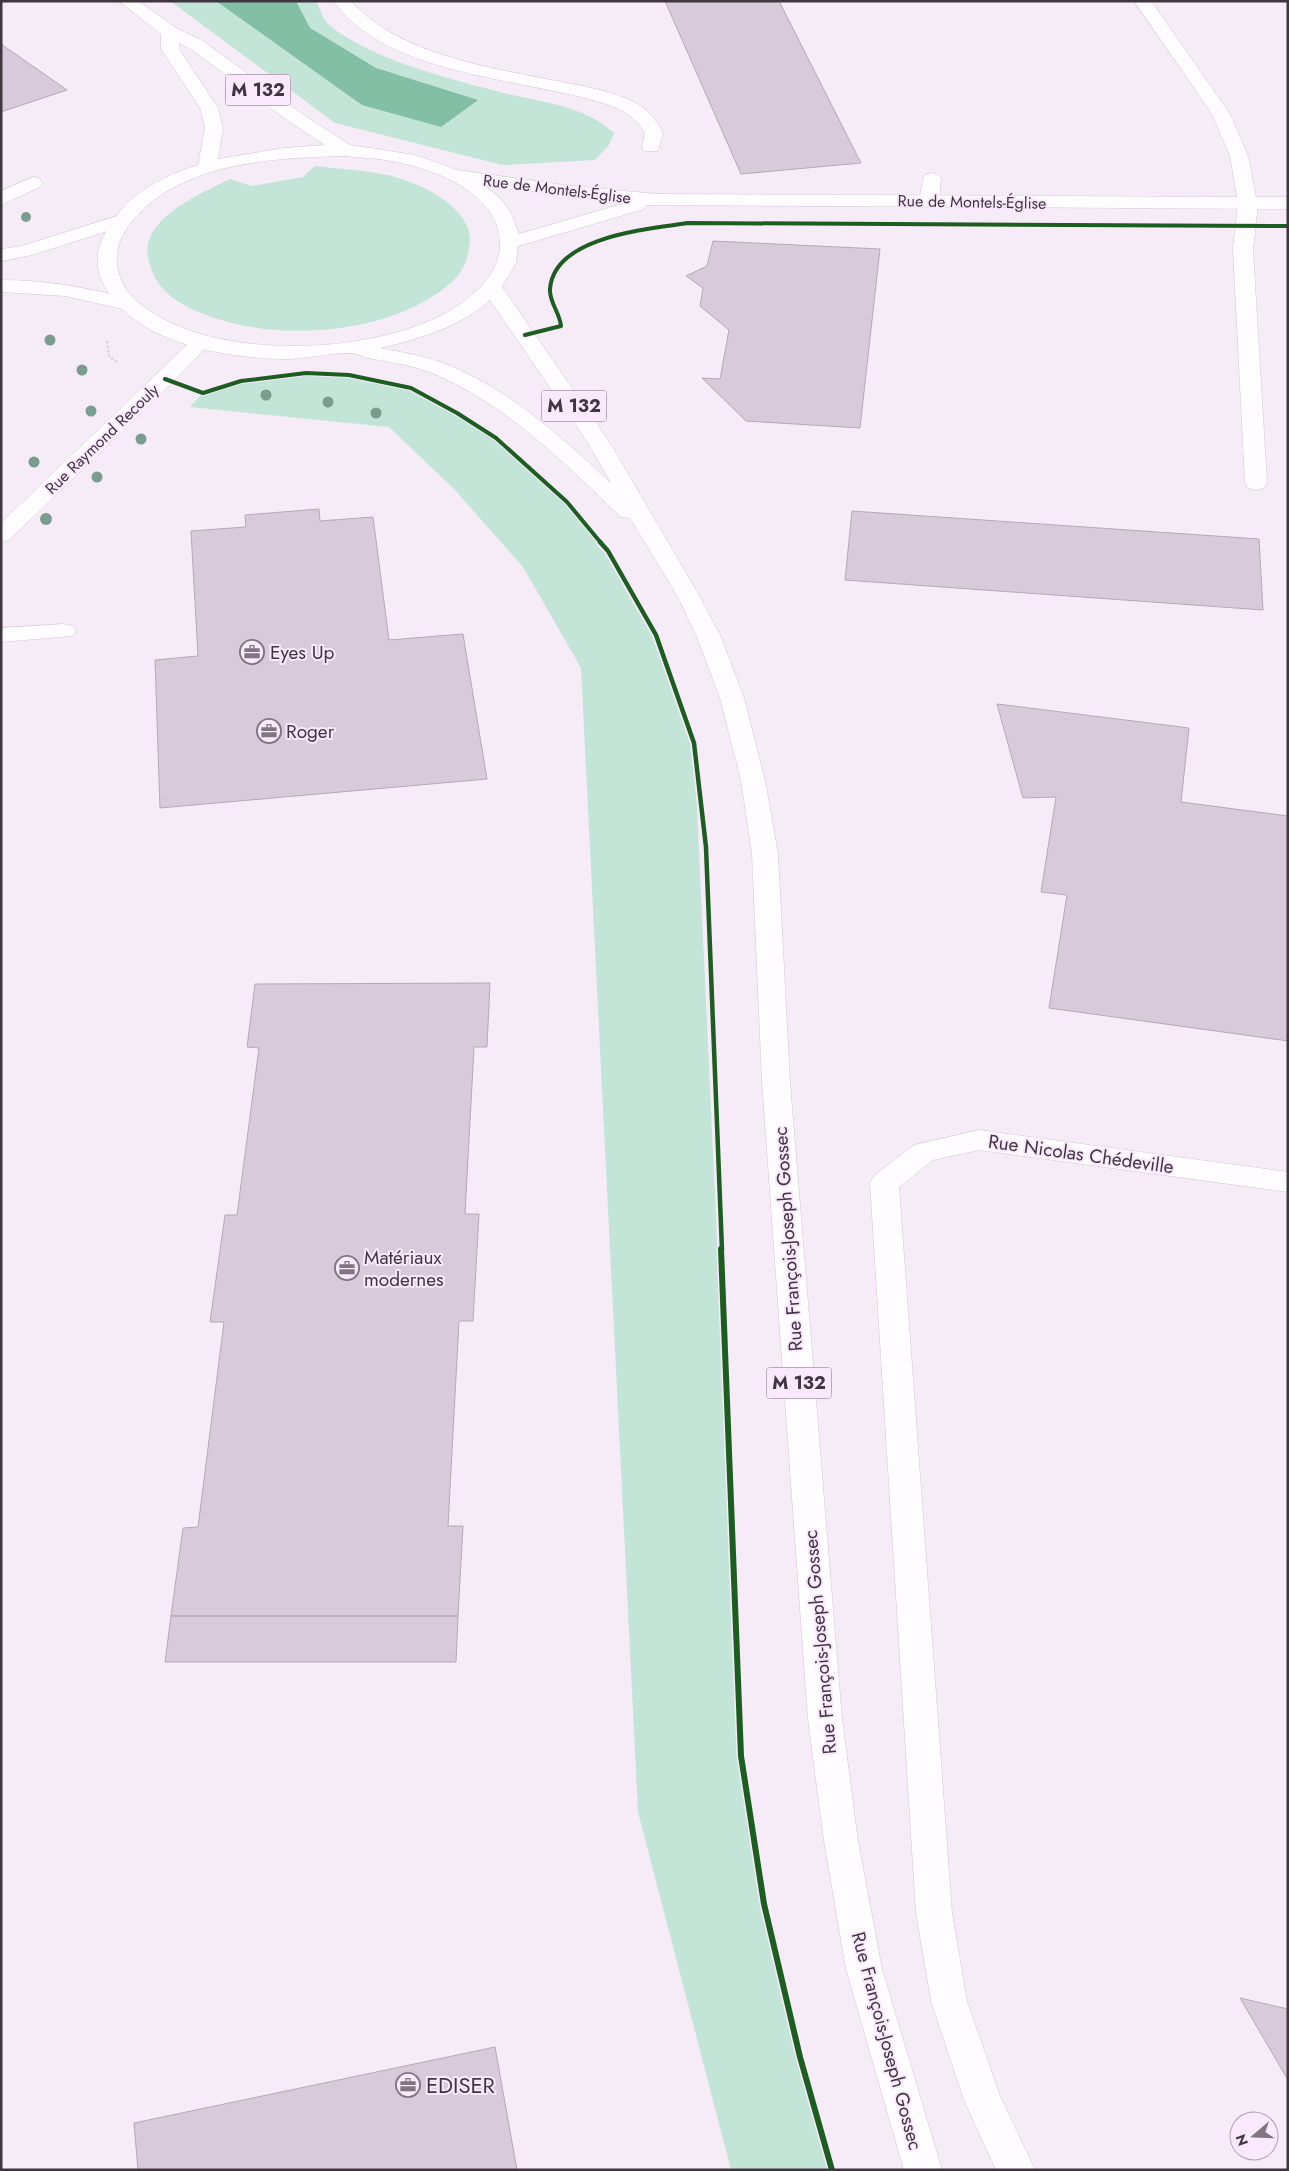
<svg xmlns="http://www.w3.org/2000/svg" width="1289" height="2171" font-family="Jost,sans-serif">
  <rect width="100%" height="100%" fill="#f6ecf7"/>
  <!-- green -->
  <path fill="#c3e5d7" d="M170,1H316C320,8 323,20 329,25C375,62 455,80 512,95C548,103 586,107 614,133L609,145L595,160L502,165L335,123Z
    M315,166C339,169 363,170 387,175C416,181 470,205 470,240C469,255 465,270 453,281C395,334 281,343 209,316C179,305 154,291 148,257C141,218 202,193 230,179L252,186L303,177Z
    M306,373L349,375L411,388L457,413L496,438L572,507L608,551L656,635L694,743L741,1756L764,1904L800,2057L832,2170H731L638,1812L581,668L523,567L455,490L389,427L190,407L203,393L241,381L269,376Z"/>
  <!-- water -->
  <path fill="#82bfa4" d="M216,1H296L310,28L376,68L478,100L441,127L362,105Z"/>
  <!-- building -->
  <path fill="#d9cadb" stroke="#b2aab3" d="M665,1H779L861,163L741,174Z
    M1,44L67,90L1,112Z
    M713,241L880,249L860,428L746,421L702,378L720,379L729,330L700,306L703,288L686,276L707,266Z
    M319,509L320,521L373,517L389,640L463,634L487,779L160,808L155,660L198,656L191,531L246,527L245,515Z
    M852,511L1259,539L1263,610L845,580Z
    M997,704L1189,728L1181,802L1288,816V1041L1049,1008L1067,895L1041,892L1056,797L1023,798Z
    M490,983L487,1047H474L465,1214H479L473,1321H459L448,1526H463L458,1616H171L183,1528L198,1527L224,1322H210L225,1215H237L259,1048L247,1047L255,984Z
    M171,1616H458L456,1662H165Z
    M1240,1998L1288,2009V2080Z
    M495,2047L517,2170H138L134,2123Z"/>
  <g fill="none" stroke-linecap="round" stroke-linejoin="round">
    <defs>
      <path id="lane" d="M334,1H351C400,56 493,68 562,82C588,87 619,92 642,107C651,113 658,123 663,133L658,151H644L642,147L645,133C636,117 623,110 606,104C525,78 385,76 334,1Z
        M932,173L939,175L941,179L939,201L936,205H922L919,201L923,179L925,175Z
        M33,177L40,179L42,183L40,187L1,205V191Z
        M1248,197L1255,199L1258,203L1253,249L1267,483L1264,488L1256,490L1248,488L1245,483L1233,249L1238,203L1241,199Z
        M64,624L72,626L76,631L72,636L1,642V628Z"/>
      <path id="street" d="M1134,1H1151L1230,114L1248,156L1256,197H1288V209L646,205L644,209L512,248L505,246L502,242L505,238L625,203L457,182L450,180L448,176L450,172L457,170L564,185L656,194L1237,197L1230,156L1212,114Z
        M120,215L127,217L130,221L127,225L32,255L1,261V249L22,246Z
        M1,280C47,280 90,288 134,300L137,304L134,308L127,310L65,296L1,292Z
        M201,336L208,338L211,342L172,383L9,540L1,542V523L194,338Z
        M979,1130L1288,1172V1192L979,1150L933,1160L899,1187L952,1913L967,2001L1000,2096L1035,2170H996L964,2100L931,2001L916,1913L870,1183L874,1176L914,1145Z"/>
      <path id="primary" d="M119,1H138L176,28L203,41L302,114L350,145L415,155L450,167L485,186L500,198L511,213L519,234L516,263L502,287L610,443L700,597L721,637L744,698L765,780L778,854L790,1082L842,1719L858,1841L882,1969L942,2170H904L846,1969L824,1841L808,1719L762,1082L752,854L741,780L720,698L697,637L678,597L630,518L621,517C564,462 506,404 432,373C411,365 389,362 368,358C362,356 355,353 350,353C330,353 309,358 289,359C230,359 142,345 108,292C90,263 97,243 115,218C135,190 166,175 198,165L205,128L200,108L161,49V34ZM179,43L191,49L290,122L325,145L284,148L218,159L223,128L218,108L179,49ZM345,156C362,158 379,158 396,162C438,170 502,195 500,246C498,272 480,291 459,305C385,355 224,362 150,311C141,305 132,299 126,289C114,270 113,248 127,228C174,162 271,158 345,156ZM490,300L588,443L611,483C560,436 506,386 440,362C420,355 400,352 380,348C419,339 460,327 490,300Z"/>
    </defs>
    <!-- lane casing -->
    <use href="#lane" stroke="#d1c8d2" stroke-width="1"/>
    <!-- street casing -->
    <use href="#street" stroke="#d1c8d2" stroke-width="1"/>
    <!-- primary casing -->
    <use href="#primary" stroke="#d1c8d2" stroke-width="1"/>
    <!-- path -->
    <path stroke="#d8d5d8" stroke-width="2.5" stroke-dasharray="2.5 2" stroke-linecap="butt" d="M107,341L109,356L118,363"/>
    <!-- lane -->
    <use href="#lane" fill="#fefcfe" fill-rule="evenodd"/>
    <!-- street -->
    <use href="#street" fill="#fefcfe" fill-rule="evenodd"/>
    <!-- primary -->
    <use href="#primary" fill="#fefcfe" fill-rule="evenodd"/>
    <defs>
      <path id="cycleway-far2" d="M525,335L561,326C560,313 549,302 550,289C554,236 649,229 688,223L1288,226
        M165,379L203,393L241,381L306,373L349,375L411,388L457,413L496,438L567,502L601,543"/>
      <path id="cycleway-far1" d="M600,542L608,551L656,635L694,743L706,847L722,1250"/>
      <path id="cycleway" d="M721,1249L741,1756L764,1904L800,2057L832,2170"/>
    </defs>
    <!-- cycleway-far2 casing -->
    <use href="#cycleway-far2" stroke="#fae8fc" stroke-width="6"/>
    <!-- cycleway-far1 casing -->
    <use href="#cycleway-far1" stroke="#fae8fc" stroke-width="8"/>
    <!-- cycleway casing -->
    <use href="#cycleway" stroke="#fae8fc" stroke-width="9"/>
    <!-- cycleway-far2 -->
    <use href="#cycleway-far2" stroke="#1b5e20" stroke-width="4"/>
    <!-- cycleway-far1 -->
    <use href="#cycleway-far1" stroke="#1b5e20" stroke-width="4.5"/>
    <!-- cycleway -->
    <use href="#cycleway" stroke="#1b5e20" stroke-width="6"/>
  </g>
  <!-- trees -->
  <g fill="#7a9c91">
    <circle cx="26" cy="217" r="5"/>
    <circle cx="50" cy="340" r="5.5"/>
    <circle cx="82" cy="370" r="5.5"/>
    <circle cx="266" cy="395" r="5.5"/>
    <circle cx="328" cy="402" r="5.5"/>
    <circle cx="91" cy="411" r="5.5"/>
    <circle cx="376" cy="413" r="5.5"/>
    <circle cx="141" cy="439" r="5.5"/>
    <circle cx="34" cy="462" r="5.5"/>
    <circle cx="97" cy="477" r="5.5"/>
    <circle cx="46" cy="519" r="6"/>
  </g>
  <!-- icons -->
  <defs>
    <symbol id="office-ring" viewBox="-11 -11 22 22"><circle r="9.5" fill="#fae8fc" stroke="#7f7680" stroke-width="1.5"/><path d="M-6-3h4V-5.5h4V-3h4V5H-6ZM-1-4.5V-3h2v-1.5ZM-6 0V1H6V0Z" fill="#7f7680"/></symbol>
  </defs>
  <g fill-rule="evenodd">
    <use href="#office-ring" x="238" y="638" width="28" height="28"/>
    <use href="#office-ring" x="255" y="717" width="28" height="28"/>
    <use href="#office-ring" x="333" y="1254" width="28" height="28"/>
    <use href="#office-ring" x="394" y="2071" width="28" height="28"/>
  </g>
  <g text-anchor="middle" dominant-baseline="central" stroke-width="4" stroke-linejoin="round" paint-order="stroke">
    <!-- far-street labels -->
    <g font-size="16" fill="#3f3640" stroke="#fae8fc">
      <text transform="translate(557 189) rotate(7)">Rue de Montels-Église</text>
      <text transform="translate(972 202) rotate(1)">Rue de Montels-Église</text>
      <text transform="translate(102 439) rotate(-44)">Rue Raymond Recouly</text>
    </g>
    <!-- shield labels -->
    <g fill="#fae8fc" stroke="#776b78" stroke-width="1">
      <rect x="225.5" y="74.5" width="65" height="31" rx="4"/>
      <rect x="541.5" y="390.5" width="65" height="31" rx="4"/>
      <rect x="766.5" y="1367.5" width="65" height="31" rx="4"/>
    </g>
    <g font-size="18" font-weight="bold" fill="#3f3640">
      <text x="258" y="90">M 132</text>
      <text x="574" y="406">M 132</text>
      <text x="799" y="1383">M 132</text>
    </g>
    <!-- poi labels -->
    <g font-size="19" fill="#3f3640" stroke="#fae8fc" text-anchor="start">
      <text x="270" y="652">Eyes Up</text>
      <text x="286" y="731">Roger</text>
      <text x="364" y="1257">Matériaux<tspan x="364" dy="22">modernes</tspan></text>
    </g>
    <!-- street labels -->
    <g font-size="19" fill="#3f3640" stroke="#fae8fc">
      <text transform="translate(1081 1154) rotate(8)">Rue Nicolas Chédeville</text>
      <text transform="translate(788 1239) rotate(-94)">Rue François-Joseph Gossec</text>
      <text transform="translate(820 1642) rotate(-95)">Rue François-Joseph Gossec</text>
      <text transform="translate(887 2041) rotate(75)">Rue François-Joseph Gossec</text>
    </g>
    <!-- near-poi labels -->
    <g font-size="22" fill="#3f3640" stroke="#fae8fc" text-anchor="start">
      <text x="426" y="2085">EDISER</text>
    </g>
  </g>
  <!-- border -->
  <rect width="1289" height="2171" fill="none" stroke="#3f3640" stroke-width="5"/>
  <!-- north arrow -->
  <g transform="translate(1254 2136) rotate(251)"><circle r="24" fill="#fae8fc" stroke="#afa1b1"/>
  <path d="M0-4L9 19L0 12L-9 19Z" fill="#7f7680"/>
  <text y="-8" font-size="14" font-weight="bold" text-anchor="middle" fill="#3f3640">N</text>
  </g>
</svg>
